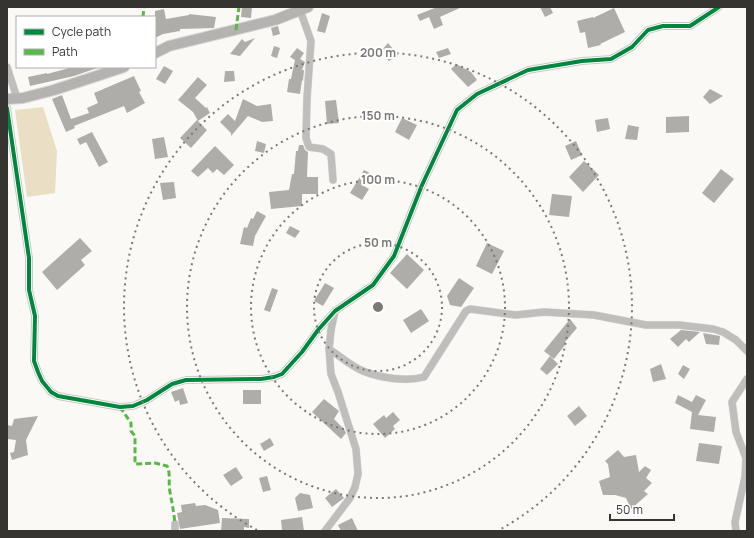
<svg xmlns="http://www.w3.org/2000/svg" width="754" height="538" font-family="Manrope,sans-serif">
  <rect width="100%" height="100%" fill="#fbf9f5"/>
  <!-- green -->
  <path fill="#eadec5" d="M43,107L57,151L55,193L27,197L15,110Z"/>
  <!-- building -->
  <path fill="#aeadaa" d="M242,7H252L251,18L241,17Z
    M437,7H462L440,17L443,25L434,29L429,17L420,21L417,15Z
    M540,7H550L553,13L545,17Z
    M614,8L625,32L600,44L601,45L588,48L585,32L580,33L577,21L593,17V18Z
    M164,9L166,19L189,15V14L216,17L214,28L180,29V31L163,34L155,38V11Z
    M322,13L330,16L325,33L317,31Z
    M278,26L280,34L273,36L271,28Z
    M255,38L240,56L230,54L242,39L245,42Z
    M388,43L398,55L389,61L381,51Z
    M274,46L280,48L277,58L271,56Z
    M297,48L304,53L300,59L305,62L302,70H304L303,81L302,80L300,94L287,92L289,79H291L295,60L290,57Z
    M448,48L451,54L439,58L436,52Z
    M456,64L471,72L477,80L468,87L451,69Z
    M164,66L173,71L165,84L156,79Z
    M73,67H97V68L74,76L30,86L28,77L47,73V74Z
    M225,71H234L235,81L224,82Z
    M134,76L141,91L139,92L145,103L127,113L124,106L74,126L75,128L66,132L52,99L62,95L71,119L89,113L87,108L98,103L94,93Z
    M198,77L207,85L195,98L206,108L207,107L210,113L198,121L193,112L178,100Z
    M710,89L723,96L710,104L703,97Z
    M243,99L257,106L271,104L273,121L262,122L248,116L231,136V133L220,122L228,114L235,121Z
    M336,100L339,123L327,124L325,101Z
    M689,116V132L666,133V117Z
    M402,118L417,125L409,140L395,132Z
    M608,118L610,129L597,132L595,120Z
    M197,120L207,130L191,148L180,138Z
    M628,125L639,127L637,140L625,139Z
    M92,132L108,162L99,167L86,142L80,145L77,139Z
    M164,137L168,157L155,159L152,139Z
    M257,141L266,144L264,153L255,151Z
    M576,141L582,155L571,160L565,146Z
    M299,145H303L305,150L308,152L307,177H318V194H302V206L271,209L269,192L289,190L292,174H294L296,151H298Z
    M215,146L234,165L224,175L217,169L213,173L208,168L198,177L191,171Z
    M584,161L599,175L583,192L569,177Z
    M721,169L734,179L714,203L702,193Z
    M364,170L370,173L362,185L369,189L362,200L350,193Z
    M174,182L176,198L163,200L160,183Z
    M552,194L572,196L569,217L549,215Z
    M257,211L266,216L255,236L253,246L240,244L244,227L247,228L251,218L253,219Z
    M290,226L300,231L295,238L286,233Z
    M80,238L92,251L81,260L85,265L57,290L42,272Z
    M487,243L504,251L492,274L476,266Z
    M407,254L424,270L407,289L390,273Z
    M459,278L474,288L461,307L450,305L447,296Z
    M325,283L334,288L323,306L314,301Z
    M272,288L278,290L270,312L264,310Z
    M421,309L429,321L411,333L403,320Z
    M570,319L577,328L565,342V345L554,359L544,351Z
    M681,330L700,332L689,342L686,339L678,347L670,339Z
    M703,333L720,336L719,345L706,344Z
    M550,356L558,364L547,375L540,369Z
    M661,364L666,379L653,382L650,369Z
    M683,365L690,369L684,379L678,374Z
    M183,388L188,403L180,405L179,400L175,402L171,392Z
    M243,390H261V404H243Z
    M678,395L692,402L696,395L706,400L698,415L716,417L714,432L690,429L692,412L675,403Z
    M324,399L339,411L334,419L344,429L346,433L341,439L312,412Z
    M579,406L587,416L575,426L567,416Z
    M393,412L400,420L393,426L395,429L385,438L373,424L384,415L386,418Z
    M38,416L26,440L28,455L12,460L10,453L14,452L16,440L7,439V425L12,426L14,419Z
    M270,438L274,445L264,451L260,444Z
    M699,443L722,446L719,464L696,461Z
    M618,450L624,457L636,455L639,472L645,466L651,470L646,478L652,483L644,491L648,494L631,509L626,498L615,495H603L599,481L610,477L608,464L605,461Z
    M236,467L243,478L231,486L223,475Z
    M267,476L271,490L263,492L259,478Z
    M336,489L344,498L332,507L325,498Z
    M300,493L310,495L313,508L298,511L295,498Z
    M195,503L196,506L205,505L218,510L220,523L180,529L177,513L182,512L181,505Z
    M302,517L304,531H282L281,520Z
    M222,518L249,519V528L244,527V531H221Z
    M352,518L358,531H341L338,525Z"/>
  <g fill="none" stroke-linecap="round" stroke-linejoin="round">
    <defs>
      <path id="street" d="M300,10L311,41L307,98L306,138L309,147L323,149L331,154L333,180
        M7,67L17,98
        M7,108L29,258V290L35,316L34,361L38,372L42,381L51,392L58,396L120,407L133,406L147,400L172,384L186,380L261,379L274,377L282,374L302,352L318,330L335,311L373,285L394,256L422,185L457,110L477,94L528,70L582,61L611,59L632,47L648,30L663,26H690L719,7
        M329,349C340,356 351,366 363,371C380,378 407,382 424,377L466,311L470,309L516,315L544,312L594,315L646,325H679L713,329L723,332L736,340L747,351
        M175,524V531
        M325,531L350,498L355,487L358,474L356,449L338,392L331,374L329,349L331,330L335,311
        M736,531L735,522L745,477L746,458L736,432L732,402L747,379"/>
      <path id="secondary" d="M155,53L169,46L275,20L308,7
        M7,99L23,98L54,90L124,67"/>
    </defs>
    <!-- street casing -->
    <use href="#street" stroke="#d7d6d3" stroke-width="8"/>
    <!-- secondary casing -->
    <use href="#secondary" stroke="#d7d6d3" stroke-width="12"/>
    <!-- street -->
    <use href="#street" stroke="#c0bebd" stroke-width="7"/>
    <!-- secondary -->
    <use href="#secondary" stroke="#b4b3b2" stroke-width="10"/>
    <!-- quiet -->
    <path stroke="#58b947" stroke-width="3" stroke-dasharray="6 3" stroke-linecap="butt" d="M143,17L144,7
      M236,30L239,7
      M120,407L131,423V431L135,436V464L155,463L167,466C171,473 168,483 170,492C172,503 174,513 175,524"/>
    <defs>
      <path id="cycleway" d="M7,108L29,258V290L35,316L34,361L38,372L42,381L51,392L58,396L120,407L133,406L147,400L172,384L186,380L261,379L274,377L282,374L302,352L318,330L335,311L373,285L394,256L422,185L457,110L477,94L528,70L582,61L611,59L632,47L648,30L663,26H690L719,7"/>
    </defs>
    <!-- cycleway casing -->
    <use href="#cycleway" stroke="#fff" stroke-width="6"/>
    <!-- cycleway -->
    <use href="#cycleway" stroke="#00873e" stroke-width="4"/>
  </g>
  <!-- distance rings -->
  <g fill="none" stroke="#7a7976" stroke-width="2" stroke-dasharray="2 4">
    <circle cx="378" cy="307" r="64"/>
    <circle cx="378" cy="307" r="127"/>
    <circle cx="378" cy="307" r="191"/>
    <path d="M257 530A254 254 0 1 1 499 530"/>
  </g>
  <circle cx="378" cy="307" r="6" fill="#7a7976" stroke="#fff" stroke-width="2"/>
  <g font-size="12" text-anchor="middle" font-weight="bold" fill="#7a7976" stroke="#fff" stroke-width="4" stroke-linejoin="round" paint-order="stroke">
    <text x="378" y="57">200 m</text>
    <text x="378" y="120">150 m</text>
    <text x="378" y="184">100 m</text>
    <text x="378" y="247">50 m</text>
  </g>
  <!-- border -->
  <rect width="754" height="538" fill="none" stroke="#353431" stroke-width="16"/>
  <!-- legend -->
  <rect x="16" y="16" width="140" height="52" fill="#ffffff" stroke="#aeaead"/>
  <rect x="24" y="29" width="20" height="6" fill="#00873e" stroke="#aeaead"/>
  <text x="52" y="36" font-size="12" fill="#353431">Cycle path</text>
  <rect x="24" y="49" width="20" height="6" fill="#58b947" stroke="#aeaead"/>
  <text x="52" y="56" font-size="12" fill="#353431">Path</text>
  <!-- scale -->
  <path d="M610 514v6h64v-6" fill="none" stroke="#353431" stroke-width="2"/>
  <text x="616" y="514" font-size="12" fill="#353431" stroke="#ffffff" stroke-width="3" paint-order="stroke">50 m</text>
</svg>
